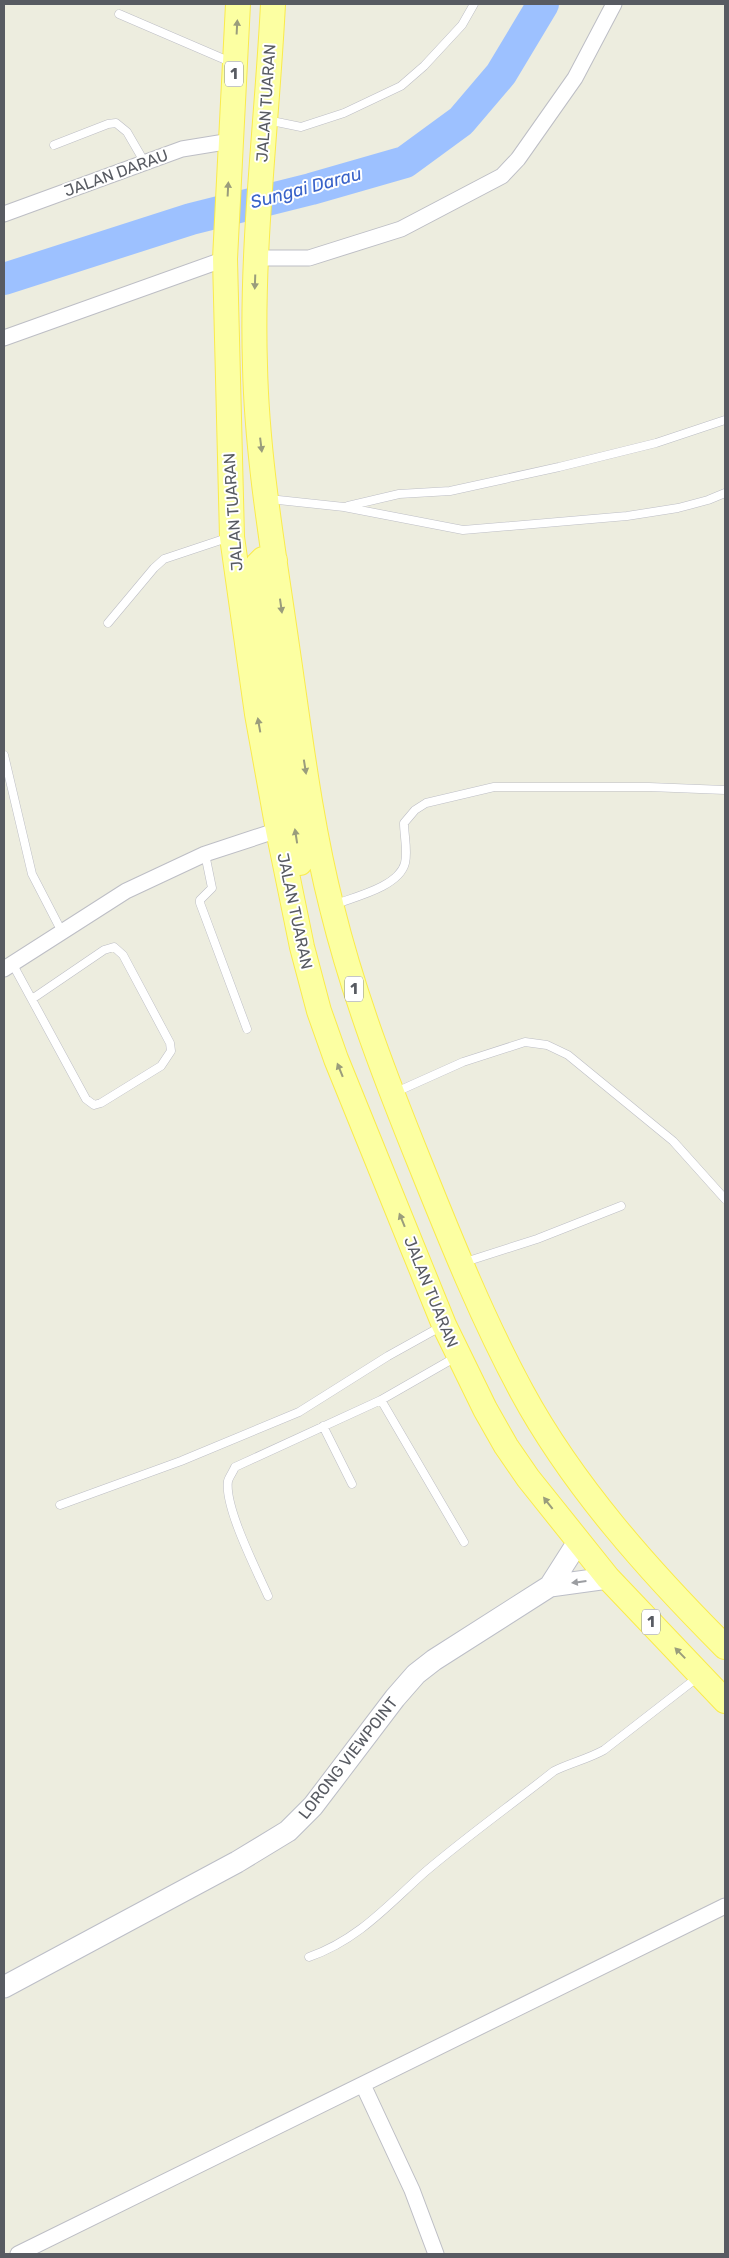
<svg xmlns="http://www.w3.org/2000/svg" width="729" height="2258" font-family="Rubik,sans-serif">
  <rect width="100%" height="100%" fill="#ededdf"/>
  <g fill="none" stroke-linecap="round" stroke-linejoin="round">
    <!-- river -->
    <path stroke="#9dc1ff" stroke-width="32" d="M4,279L191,219L311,189L405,162L461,121L501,74L543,4"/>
    <defs>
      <path id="lane" d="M119,14L233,63
        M267,120L301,127L344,113L401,86L424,66L462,25L474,4
        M54,145L108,124L116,123L127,132L145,163
        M269,499L344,507L463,530L627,516L678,508L708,500L725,493
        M348,506L399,494L450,491L559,467L656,443L725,420
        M108,623L154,568L164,559L230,537
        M4,755L32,874L62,932
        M205,854L212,888L200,900V903L247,1029
        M333,905C354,897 399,887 405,863C408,851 404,835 404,823L415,810L426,803L494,787H649L725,790
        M12,963L86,1099L94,1105L101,1103L161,1066L171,1051L170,1043L123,955L114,947L104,950L32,999
        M396,1092L463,1062L525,1042L547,1045L568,1055L673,1141L725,1199
        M462,1263L537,1239L621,1206
        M381,1400L464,1542
        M323,1426L352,1484
        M60,1505L181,1461L299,1412L388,1356L442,1326
        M268,1596C257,1571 224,1507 228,1481C229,1477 233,1472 235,1467L381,1400L456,1357
        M309,1957C358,1940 388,1905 425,1872C466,1837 511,1805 554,1771C570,1763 588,1759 604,1750L698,1677"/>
      <path id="street" d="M4,214L182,149L231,141
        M256,258H309L401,229L502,176L518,159L575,78L614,4
        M4,338L225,259
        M4,969L126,891L205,854L278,830
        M363,2085L412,2190L436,2254
        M18,2254L725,1906"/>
      <path id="secondary" d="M550,1586L578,1542
        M4,1987L237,1862L288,1831L313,1806L395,1698L416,1674L434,1660L550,1586L608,1578"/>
      <path id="primary" d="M238,4L225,259L232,537L257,714L278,830L302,947L319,1011L336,1059L444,1325L485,1409L506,1446L528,1478L608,1578L725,1701
        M273,4C267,124 251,245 255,366C257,459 274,554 287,646C300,734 310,822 332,908C354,997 387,1082 421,1166C452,1243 483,1320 522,1392C573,1486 650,1572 725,1647
        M275,560L263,559L257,565L256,579L300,863"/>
    </defs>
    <!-- lane casing -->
    <use href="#lane" stroke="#bdbec5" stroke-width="9"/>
    <!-- street casing -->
    <use href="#street" stroke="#bdbec5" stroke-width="17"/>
    <!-- secondary casing -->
    <use href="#secondary" stroke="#bcbec7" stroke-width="23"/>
    <!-- primary casing -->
    <use href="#primary" stroke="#faeb4c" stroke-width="26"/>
    <!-- lane -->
    <use href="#lane" stroke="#fff" stroke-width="8"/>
    <!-- street -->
    <use href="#street" stroke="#fff" stroke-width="15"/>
    <!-- secondary -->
    <use href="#secondary" stroke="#fff" stroke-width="21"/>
    <!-- primary -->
    <use href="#primary" stroke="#fcffa2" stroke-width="24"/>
  </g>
  <!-- one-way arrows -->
  <defs><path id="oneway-solid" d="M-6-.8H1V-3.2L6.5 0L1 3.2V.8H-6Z" transform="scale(1.25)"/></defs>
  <g fill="#9a9d7c">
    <use href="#oneway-solid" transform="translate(237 27) rotate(-87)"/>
    <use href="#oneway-solid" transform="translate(228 189) rotate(-87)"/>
    <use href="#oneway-solid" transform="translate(255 282) rotate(92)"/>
    <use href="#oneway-solid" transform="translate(261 445) rotate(83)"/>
    <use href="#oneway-solid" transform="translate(281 606) rotate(82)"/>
    <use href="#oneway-solid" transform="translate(259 725) rotate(-100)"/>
    <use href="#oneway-solid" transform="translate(305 767) rotate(81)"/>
    <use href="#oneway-solid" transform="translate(296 836) rotate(-99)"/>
    <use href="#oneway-solid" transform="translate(340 1070) rotate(-112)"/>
    <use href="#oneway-solid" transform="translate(402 1220) rotate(-112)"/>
    <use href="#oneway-solid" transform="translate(548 1503) rotate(-128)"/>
    <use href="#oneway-solid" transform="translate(680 1653) rotate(-134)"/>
  </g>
  <use fill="#9b9da1" href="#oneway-solid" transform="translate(579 1582) rotate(173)"/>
  <g text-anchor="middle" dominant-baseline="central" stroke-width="4" stroke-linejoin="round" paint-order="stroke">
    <!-- shield labels -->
    <g fill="#fff" stroke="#8a8c91" stroke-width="1">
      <rect x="225" y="61.5" width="18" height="25" rx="4"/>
      <rect x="345" y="976.5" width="18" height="25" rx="4"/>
      <rect x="642" y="1609.5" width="18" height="25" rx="4"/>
    </g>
    <g font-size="15" font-weight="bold" fill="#585b62">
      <text x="234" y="74">1</text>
      <text x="354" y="989">1</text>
      <text x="651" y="1622">1</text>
    </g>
    <!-- street labels -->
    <g font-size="16" fill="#585b62" stroke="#fff">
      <text transform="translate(266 103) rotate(-86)">JALAN TUARAN</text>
      <text transform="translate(116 173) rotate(-20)">JALAN DARAU</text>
      <text transform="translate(233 512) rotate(-94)">JALAN TUARAN</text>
      <text transform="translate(295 911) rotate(78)">JALAN TUARAN</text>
      <text transform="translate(431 1292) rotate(68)">JALAN TUARAN</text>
      <text transform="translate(348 1758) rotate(-52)">LORONG VIEWPOINT</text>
    </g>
    <!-- water labels -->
    <g font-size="18" font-style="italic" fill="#3963c9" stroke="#fff">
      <text transform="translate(306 188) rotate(-15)">Sungai Darau</text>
    </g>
  </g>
  <!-- border -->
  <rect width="729" height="2258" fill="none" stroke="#585b62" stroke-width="10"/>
</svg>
